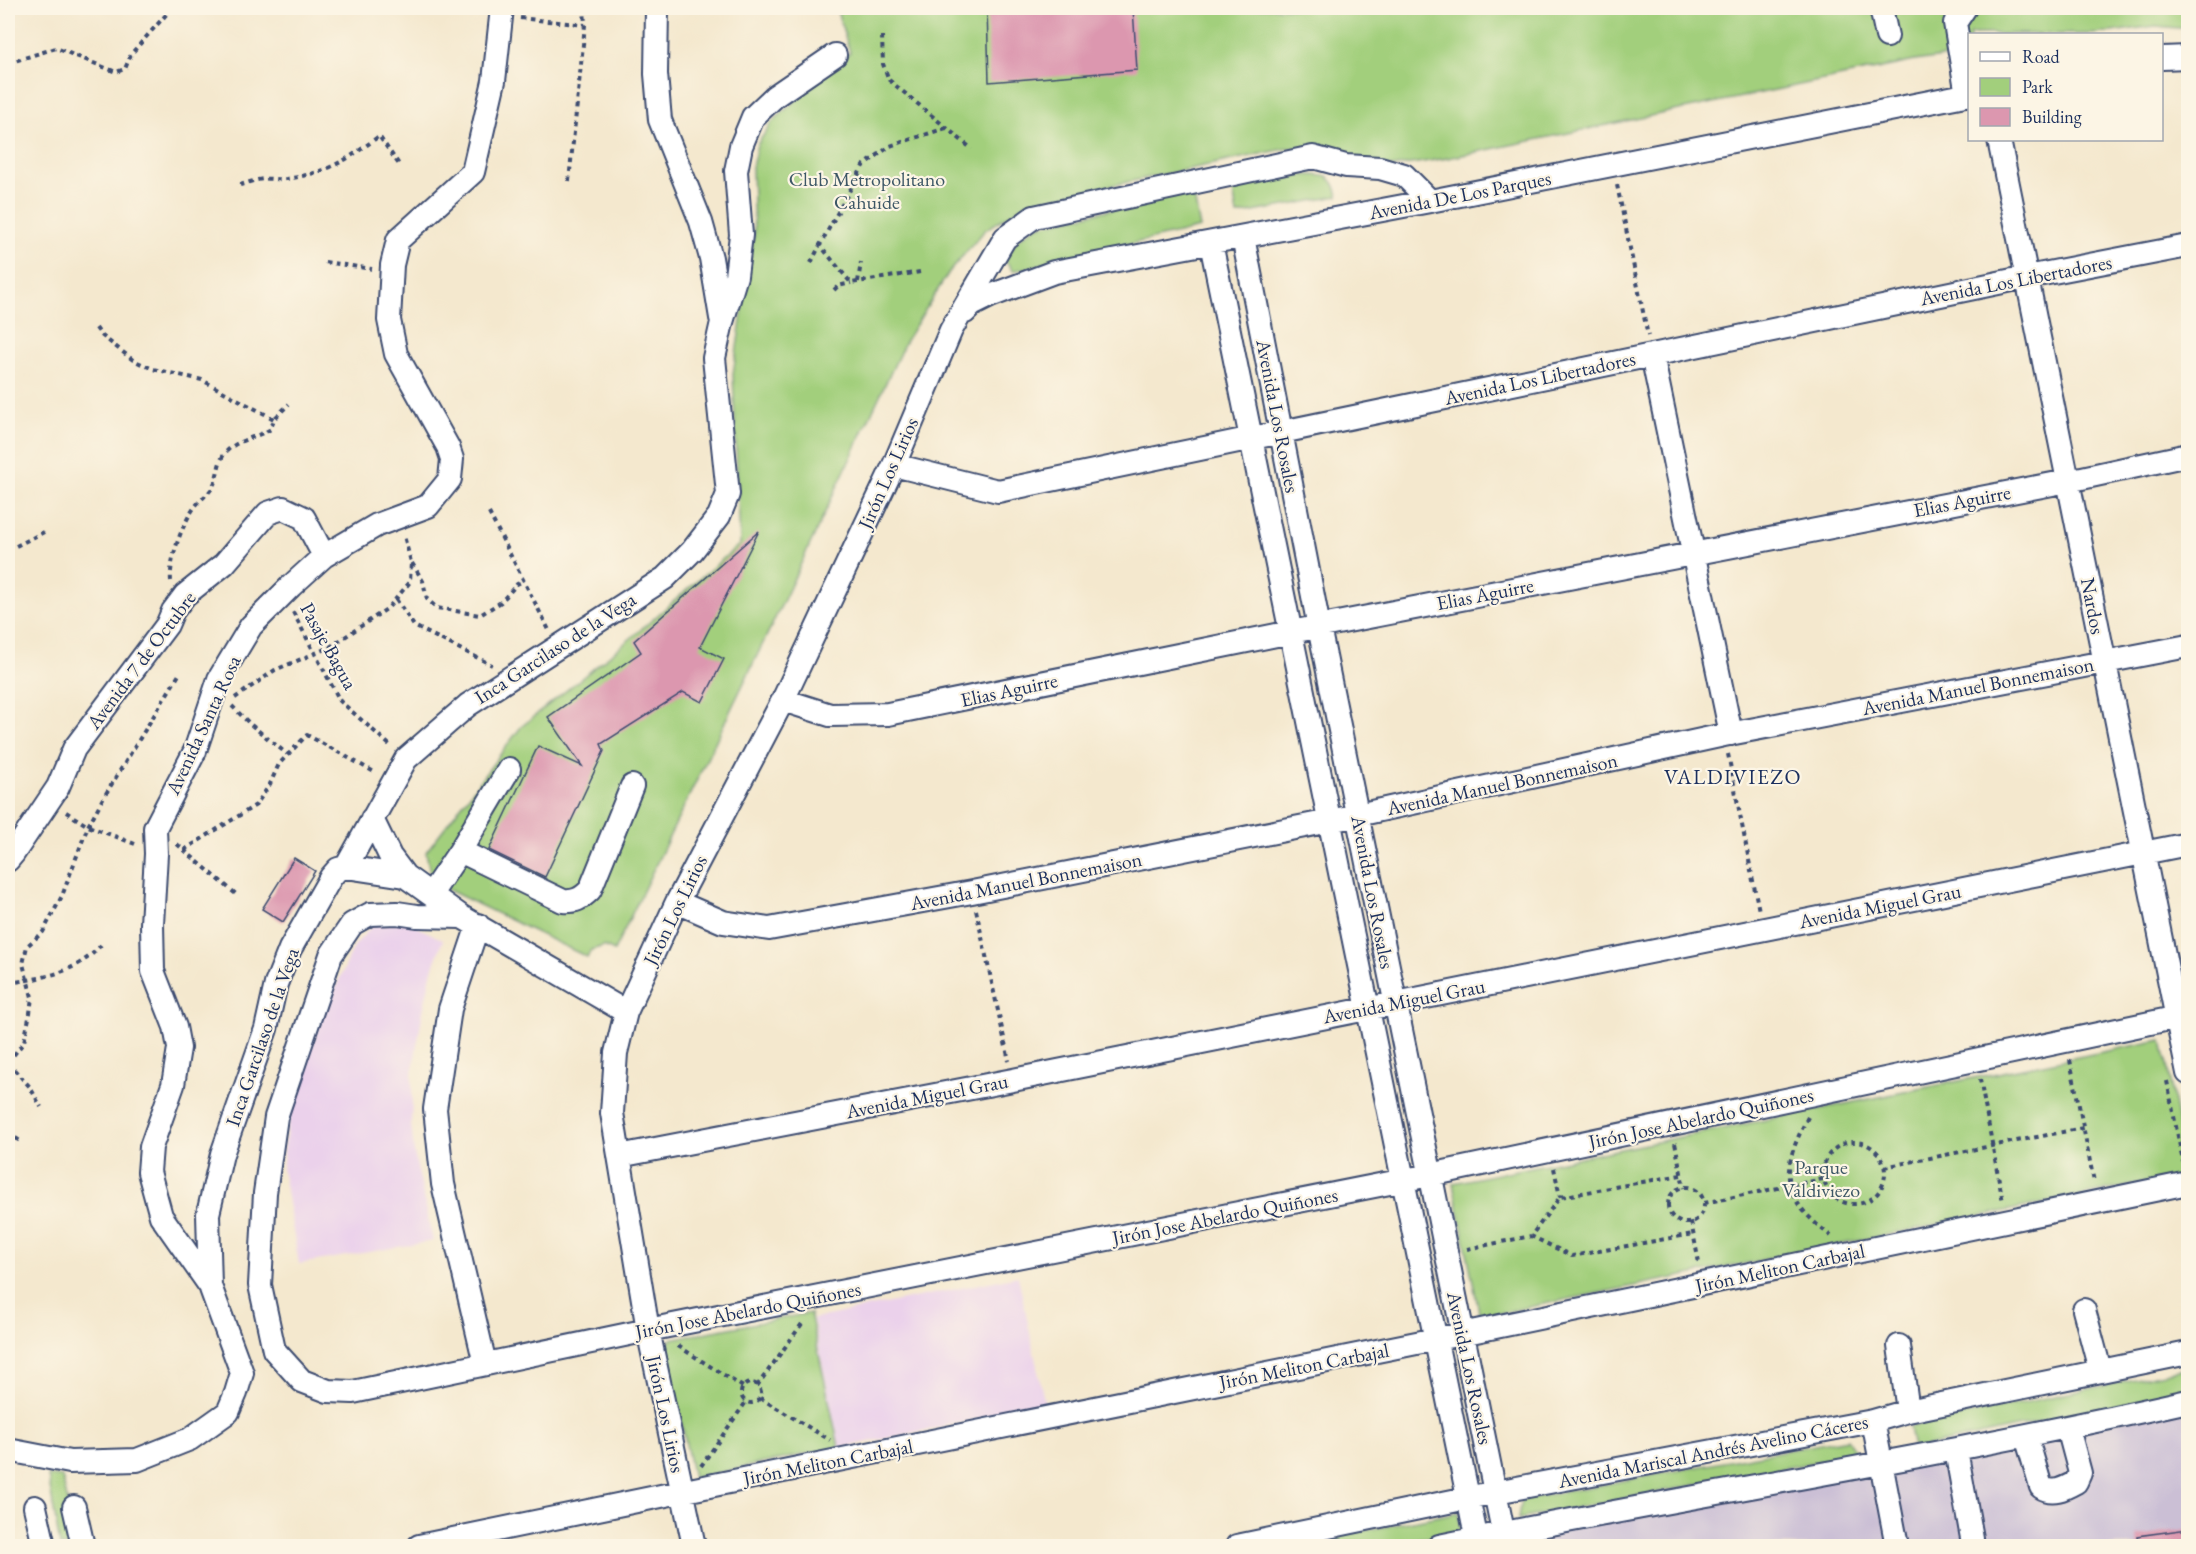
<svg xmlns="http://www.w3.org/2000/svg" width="2196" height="1554" font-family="'EB Garamond',serif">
  <rect width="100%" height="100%" fill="#fcf5e5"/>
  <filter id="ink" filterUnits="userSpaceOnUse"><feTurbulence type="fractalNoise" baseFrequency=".0167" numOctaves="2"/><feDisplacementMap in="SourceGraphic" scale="12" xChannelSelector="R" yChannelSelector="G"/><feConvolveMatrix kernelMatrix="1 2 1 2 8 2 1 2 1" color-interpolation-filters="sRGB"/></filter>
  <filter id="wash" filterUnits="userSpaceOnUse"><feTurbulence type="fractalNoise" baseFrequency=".008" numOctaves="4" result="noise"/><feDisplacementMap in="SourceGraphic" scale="24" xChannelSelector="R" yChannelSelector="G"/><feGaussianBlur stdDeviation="1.35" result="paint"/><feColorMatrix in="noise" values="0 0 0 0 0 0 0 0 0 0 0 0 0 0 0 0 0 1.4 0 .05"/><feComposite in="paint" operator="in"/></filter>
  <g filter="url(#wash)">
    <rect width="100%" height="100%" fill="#f4e8ce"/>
    <!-- built -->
    <path fill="#ebd1eb" d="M406,921L443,940L432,970L423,1011L412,1074V1098L411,1124L414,1152L433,1241L299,1264L282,1169L287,1128L298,1083L323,1015L355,945L373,925Z
      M1018,1276L1045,1405L840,1448L813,1319Z"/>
    <!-- industrial -->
    <path fill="#cbbfd5" d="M2188,1407V1546H1481Z"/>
    <!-- green -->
    <path fill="#a2cf7c" stroke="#5e7f6d" stroke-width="1.5" d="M836,8H2188V29L2156,26L2096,34H1970L1969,53L1915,61L1448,158L1392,167L1356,160L1317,147L1289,148L1028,203L985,230L949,272L905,342L782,604L614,951L604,946L591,950L587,957L432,882L426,852L521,727L631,638L740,544L733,374L754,234L752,167L757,145L772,122L850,52Z
      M1303,175C1324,175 1333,173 1338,196L1237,215L1233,189Z
      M1193,191L1200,228L1013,271L1005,260L1016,241L1037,226Z
      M2162,1040L2188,1174L1480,1317L1453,1183Z
      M810,1313L839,1447L693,1478L666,1347L671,1339Z
      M2188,1368V1390L1913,1449L1909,1427Z
      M1847,1439L1857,1454L1518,1519L1521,1500Z
      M48,1476L62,1477L78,1546H60Z
      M1459,1512L1460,1531L1385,1546H1286Z"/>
    <g id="blocks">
      <!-- building -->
      <path fill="#dc97af" d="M987,8H1133L1137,70L989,82Z
        M759,531L700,647L724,659L702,702L683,692L601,744L604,751L545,877L489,850L538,746L582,766L548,717L641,652L634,641Z
        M294,858L315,871L283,922L262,909Z
        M2188,1529V1546H2138L2137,1536Z"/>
    </g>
  </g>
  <g filter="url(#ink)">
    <use href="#blocks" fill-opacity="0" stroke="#3c4b6f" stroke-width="1.5"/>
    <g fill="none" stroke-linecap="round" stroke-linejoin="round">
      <defs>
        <path id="minor" d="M657,8L656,74L660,120L701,222L711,258L721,318
          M1881,8L1887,36
          M1965,8L1955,23L1967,95
          M2162,58L2188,57
          M1999,140L2188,1073
          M1243,237L1319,627L1506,1546
          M1211,243L1478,1546
          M965,312L972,305L990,296L1054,272L1430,201L1970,94
          M1652,355L1731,734
          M894,465L998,491L2027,277L2188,246
          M783,700L830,715L888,714L1291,632L2068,481L2188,455
          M372,819L390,856L405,876
          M460,851L563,901C575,902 581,899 590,890L632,786
          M8,860L13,854L58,787L74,749L167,625L173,611L185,595L224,564L268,513L283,508L304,518L324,556
          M346,867L405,876L462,917L626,1012
          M431,894L460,851L509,769
          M677,902L723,922L769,929L972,892L1330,821L1724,735L2188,646
          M462,917L417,916L397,913L370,914L352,924L331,955L276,1117L265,1193L260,1285L274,1350L302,1381L328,1391L353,1392L648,1330L1430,1175L2188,1015
          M478,925L450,1009L435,1109L443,1184L485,1364
          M619,1156L1013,1080L2188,844
          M210,1286L161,1216L149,1172L151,1147L173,1085L179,1048L175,1027L153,971L152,924L156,854L155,828L195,751L219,679L251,626L291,586L324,556L377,525L428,506L450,479L452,459L448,447L396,354L389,320L392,265L398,240L473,172L494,81L502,8
          M2084,1310L2100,1370
          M1899,1346L1908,1411
          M1873,1421L1897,1546
          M2026,1436L2041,1487C2053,1495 2065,1488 2076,1482L2080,1473L2068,1428
          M8,1450L70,1462L137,1460L190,1439L228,1412L236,1393L242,1373L210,1286L208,1214L222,1154L266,1029L276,984L290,949L331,877L338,869L346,867L406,759L468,705L665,578L692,551L719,516L728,494L714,358L722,322L736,276L741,235L736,171L741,146L753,117L775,96L835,55
          M1956,1450L1972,1538
          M35,1507L44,1546
          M74,1507L83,1546
          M419,1546L719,1484L1476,1331L2188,1183
          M694,1546L648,1330L612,1113L616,1053L626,1012L677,902L783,700L894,465L951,330L1005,238L1034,217L1313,157L1346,166L1380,168L1404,175L1430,201
          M1237,1546L1496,1492L1873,1421L1908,1411L2188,1353
          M1439,1546C1688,1495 1940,1457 2188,1401"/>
      </defs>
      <!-- minor casing -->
      <use href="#minor" stroke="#3c4b6f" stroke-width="26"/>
      <!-- path -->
      <path stroke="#3c4b6f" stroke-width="4" stroke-dasharray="4.5 4.5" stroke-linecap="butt" d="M520,18L585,25
        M882,36L883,64L889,80L972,149
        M8,63L56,48L116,72L125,69L131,54L172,8
        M569,181L585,25L584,8
        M240,185C247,183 255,180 263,179C270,178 278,180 286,179C327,173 348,160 379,136L400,166
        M1617,185L1648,336
        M325,262L372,269
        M811,263L820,245
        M920,272L851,283L820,245L863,166L890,146L946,128
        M858,282L861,262
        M834,290L838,286L851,283
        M96,328L101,335L133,360L153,369L202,380L274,419
        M489,513L549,630
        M8,550L44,532
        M412,563L423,581L427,599L437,608L480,615L501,602L517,584L524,581
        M171,581C169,559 183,520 198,503C203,497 210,493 213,486C219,475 217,462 226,452C238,439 256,438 271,429L274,419L289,404
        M396,599L414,626L492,665
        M293,612L340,701L392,747
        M235,698L275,670L330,647L388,608L410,582L411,562L404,536
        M232,706L250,724L287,754
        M1728,754L1759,911
        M66,812L88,826L135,844
        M177,844L237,895
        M184,850L256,805L270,784L279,764L307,735L376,773
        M976,910L1009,1061
        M8,983C43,978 77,973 101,945
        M2070,1060L2094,1182
        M8,1062L24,1042L30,1013L32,997L23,964L27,946L43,932L62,896L88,826L102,800L180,673
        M8,1063L30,1087L41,1107
        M1980,1079L2003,1202
        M2167,1081L2183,1162
        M1808,1117C1779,1172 1780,1197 1831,1236
        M8,1133L20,1141
        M1823 1173a31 31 0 1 1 62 0a31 31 0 1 1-62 0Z
        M1675,1143L1684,1188
        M1884,1167L2083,1128
        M1554,1168L1560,1197
        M1681,1175L1560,1197L1531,1236L1572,1256L1693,1234
        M1668 1205a18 18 0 1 1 36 0a18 18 0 1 1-36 0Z
        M1704,1203L1823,1179
        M1691,1222L1699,1263
        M1467,1249L1531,1236
        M678,1346L743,1387
        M741 1393a10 10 0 1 1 20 0a10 10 0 1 1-20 0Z
        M757,1386L804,1321
        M760,1398L830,1440
        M701,1466L746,1402"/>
      <!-- minor -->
      <use href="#minor" stroke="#fff" stroke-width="22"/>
    </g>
  </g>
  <g text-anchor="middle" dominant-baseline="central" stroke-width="4.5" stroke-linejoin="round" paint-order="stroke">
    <!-- park labels -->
    <g font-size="20" fill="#3d5766" stroke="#fcf5e5">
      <text x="867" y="179">Club Metropolitano<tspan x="867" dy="23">Cahuide</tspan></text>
      <text x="1821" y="1167">Parque<tspan x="1821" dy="23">Valdiviezo</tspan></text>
    </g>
    <!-- street labels -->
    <g font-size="20" fill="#1b2f5e" stroke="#fcf5e5">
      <text transform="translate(1460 195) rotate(-11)">Avenida De Los Parques</text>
      <text transform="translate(2016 280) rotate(-11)">Avenida Los Libertadores</text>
      <text transform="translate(1540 378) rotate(-12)">Avenida Los Libertadores</text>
      <text transform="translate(1278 416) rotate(79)">Avenida Los Rosales</text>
      <text transform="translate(888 473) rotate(-66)">Jirón Los Lirios</text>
      <text transform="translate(1962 501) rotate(-11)">Elias Aguirre</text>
      <text transform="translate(1485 594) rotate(-11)">Elias Aguirre</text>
      <text transform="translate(2093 606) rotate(79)">Nardos</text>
      <text transform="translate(329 646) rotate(61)">Pasaje Bagua</text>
      <text transform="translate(555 648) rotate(-33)">Inca Garcilaso de la Vega</text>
      <text transform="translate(141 660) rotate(-53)">Avenida 7 de Octubre</text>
      <text transform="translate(1978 686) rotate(-11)">Avenida Manuel Bonnemaison</text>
      <text transform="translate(1009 690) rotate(-12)">Elias Aguirre</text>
      <text transform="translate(203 725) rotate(-65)">Avenida Santa Rosa</text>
      <text transform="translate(1502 784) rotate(-12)">Avenida Manuel Bonnemaison</text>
      <text transform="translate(1026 881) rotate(-11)">Avenida Manuel Bonnemaison</text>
      <text transform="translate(1373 892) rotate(79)">Avenida Los Rosales</text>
      <text transform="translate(1880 906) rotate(-11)">Avenida Miguel Grau</text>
      <text transform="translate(675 910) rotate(-64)">Jirón Los Lirios</text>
      <text transform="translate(1404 1001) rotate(-11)">Avenida Miguel Grau</text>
      <text transform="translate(262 1037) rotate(-71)">Inca Garcilaso de la Vega</text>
      <text transform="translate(927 1096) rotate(-11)">Avenida Miguel Grau</text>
      <text transform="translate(1701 1118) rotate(-12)">Jirón Jose Abelardo Quiñones</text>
      <text transform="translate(1225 1216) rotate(-11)">Jirón Jose Abelardo Quiñones</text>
      <text transform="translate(1780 1268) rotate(-12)">Jirón Meliton Carbajal</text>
      <text transform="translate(748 1310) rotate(-11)">Jirón Jose Abelardo Quiñones</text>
      <text transform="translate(1304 1366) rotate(-11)">Jirón Meliton Carbajal</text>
      <text transform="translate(1470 1368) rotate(78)">Avenida Los Rosales</text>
      <text transform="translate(666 1414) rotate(78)">Jirón Los Lirios</text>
      <text transform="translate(1713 1451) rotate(-11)">Avenida Mariscal Andrés Avelino Cáceres</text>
      <text transform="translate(828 1462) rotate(-11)">Jirón Meliton Carbajal</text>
    </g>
    <!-- neighbourhood labels -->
    <g font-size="21" letter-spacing="1.5" fill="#1b2f5e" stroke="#fcf5e5">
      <text x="1733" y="776">VALDIVIEZO</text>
    </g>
  </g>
  <!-- margin -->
  <rect width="2196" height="1554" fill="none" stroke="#fcf5e5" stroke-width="30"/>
  <!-- legend -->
  <rect x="1968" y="33" width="195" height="108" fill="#fcf5e5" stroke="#a2a6af" stroke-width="1.5"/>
  <rect x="1980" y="52" width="30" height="9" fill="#ffffff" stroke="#a2a6af" stroke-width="1.5"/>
  <text x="2022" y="63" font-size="18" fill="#1b2f5e">Road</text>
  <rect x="1980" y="78" width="30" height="18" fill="#a2cf7c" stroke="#a2a6af" stroke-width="1.5"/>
  <text x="2022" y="93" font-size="18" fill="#1b2f5e">Park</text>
  <rect x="1980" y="108" width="30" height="18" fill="#dc97af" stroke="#a2a6af" stroke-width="1.5"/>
  <text x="2022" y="123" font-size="18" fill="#1b2f5e">Building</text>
</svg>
